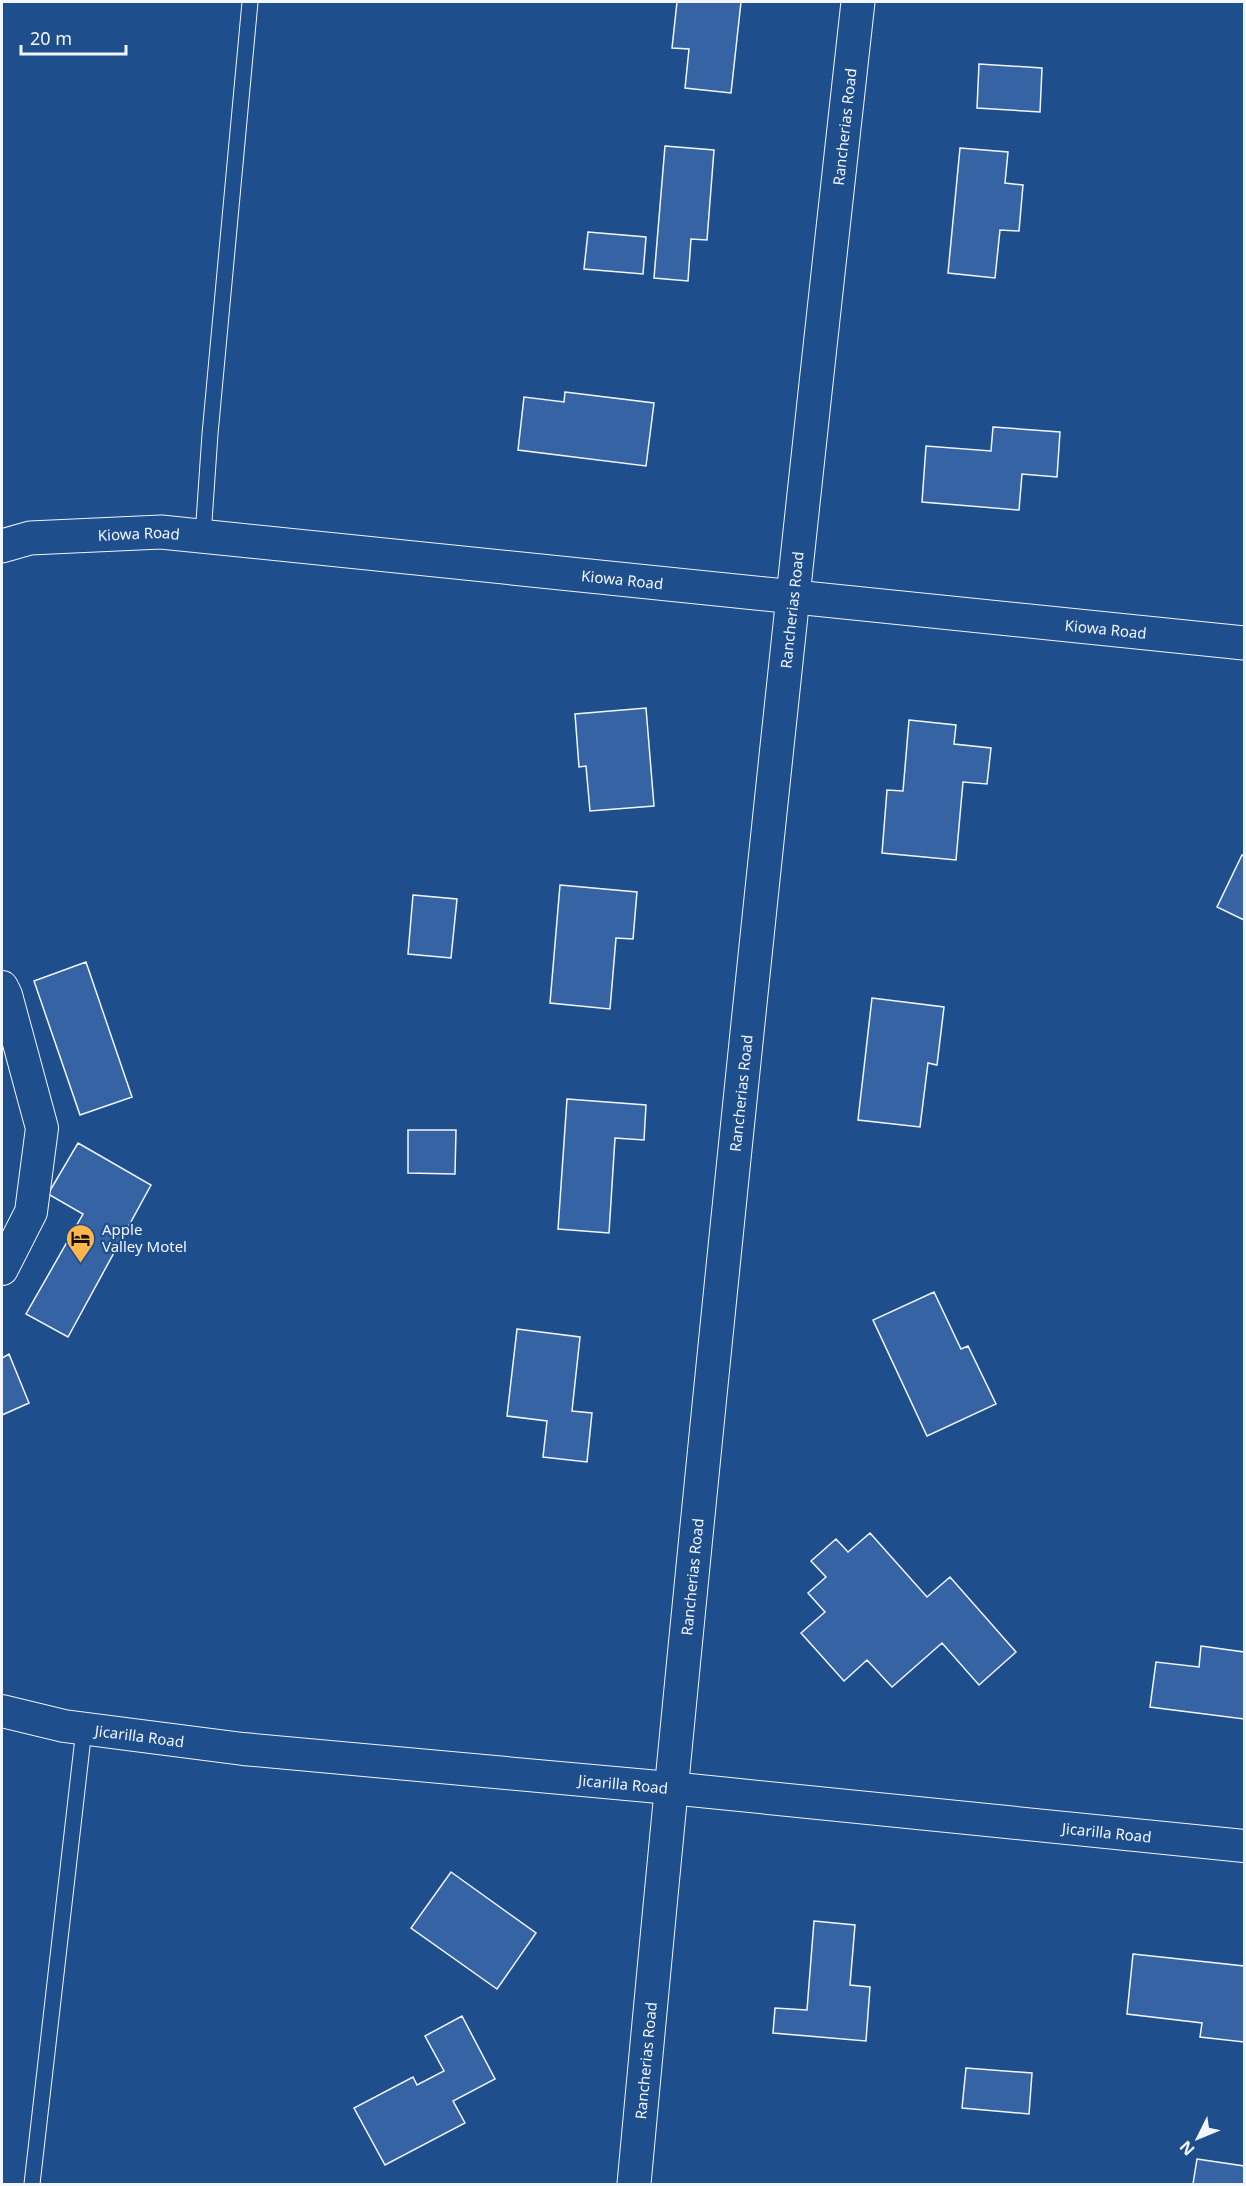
<svg xmlns="http://www.w3.org/2000/svg" width="1246" height="2186" font-family="'Noto Sans',sans-serif">
  <rect width="100%" height="100%" fill="#1f4e8c"/>
  <!-- building -->
  <path fill="#3563a3" stroke="#f2f6ff" stroke-width="1.5" d="M677,2H741L731,93L685,88L689,49L672,48Z
    M979,64L1042,68L1040,112L977,108Z
    M665,146L714,150L707,240L691,239L688,281L654,278Z
    M960,148L1008,152L1005,183L1023,185L1019,231L1000,230L995,278L948,273Z
    M588,232L646,237L643,274L584,269Z
    M565,392L654,403L646,466L518,450L524,397L564,402Z
    M993,427L1060,432L1057,477L1022,474L1019,510L922,502L926,446L991,451Z
    M646,708L654,806L590,811L586,766L579,767L575,714Z
    M909,720L956,725L954,744L991,748L987,784L963,782L956,860L882,853L887,790L903,791Z
    M1242,855L1244,856V920L1217,907Z
    M560,885L637,892L633,939L616,938L610,1009L550,1003Z
    M413,895L457,899L451,958L408,954Z
    M86,962L132,1097L80,1115L34,981Z
    M872,998L944,1007L937,1065L928,1063L920,1127L858,1120Z
    M567,1099L646,1105L644,1140L615,1138L609,1233L558,1229Z
    M408,1130H456L455,1174L408,1173Z
    M78,1143L151,1185L68,1337L26,1314L83,1214L48,1194Z
    M934,1292L961,1349L968,1346L996,1404L927,1436L873,1320Z
    M517,1329L580,1337L572,1411L592,1413L587,1462L543,1457L547,1421L507,1416Z
    M9,1354L29,1403L2,1415V1358Z
    M870,1533L927,1597L950,1577L1016,1652L979,1685L942,1643L892,1687L867,1660L844,1681L801,1633L825,1612L808,1593L826,1577L811,1561L836,1539L848,1552Z
    M1201,1646L1244,1652V1719L1150,1707L1156,1662L1199,1667Z
    M451,1872L536,1933L497,1989L411,1928Z
    M814,1921L855,1925L850,1985L870,1987L866,2041L773,2033L775,2008L807,2010Z
    M1133,1954L1244,1966V2042L1200,2037L1202,2023L1127,2014Z
    M462,2016L495,2079L453,2101L465,2123L385,2165L354,2108L413,2077L417,2085L444,2071L425,2036Z
    M966,2068L1032,2073L1029,2114L962,2108Z
    M1197,2159L1244,2166V2184H1193Z"/>
  <g fill="none" stroke-linecap="round" stroke-linejoin="round">
    <defs>
      <path id="service" d="M203,536L210,434L250,2
        M32,2184L84,1729"/>
      <g id="minor">
        <path d="M2,987L6,995L42,1128L31,1212L2,1269"/>
        <path id="s1" d="M2,1711L64,1726L243,1749L670,1788L1244,1846"/>
      </g>
      <g id="tertiary">
        <path id="s2" d="M2,546L30,538L161,532L1244,643"/>
        <path id="s3" d="M634,2184C701,1456 777,729 858,2"/>
      </g>
    </defs>
    <!-- service casing -->
    <use href="#service" stroke="#f2f6ff" stroke-width="17"/>
    <!-- minor casing -->
    <use href="#minor" stroke="#f2f6ff" stroke-width="34"/>
    <!-- tertiary casing -->
    <use href="#tertiary" stroke="#f2f6ff" stroke-width="35"/>
    <!-- service -->
    <use href="#service" stroke="#1f4e8c" stroke-width="15"/>
    <!-- minor -->
    <use href="#minor" stroke="#1f4e8c" stroke-width="32"/>
    <!-- tertiary -->
    <use href="#tertiary" stroke="#1f4e8c" stroke-width="33"/>
  </g>
  <!-- icons -->
  <defs>
    <symbol id="hotel-pin" viewBox="-11 -11 22 30"><path d="M0 17L-7.5 6A9.5 9.5 0 1 1 7.5 6Z" fill="#ffb74d" stroke="#1f4e8c"/><path d="M-6-4.5h1.5V1H6V5H4.5V3h-9V5H-6ZM-4 0a1.8 1.8 0 1 1 3.6 0ZM.5 0V-2.5h3Q6-2.5 6 0Z" fill="#111"/></symbol>
  </defs>
  <g fill-rule="evenodd">
    <use href="#hotel-pin" x="64" y="1222" width="33" height="45"/>
  </g>
  <g text-anchor="middle" dominant-baseline="central" stroke-width="4.5" stroke-linejoin="round" paint-order="stroke">
    <!-- street labels -->
    <g font-size="15" fill="#f2f6ff" stroke="#1f4e8c">
      <text stroke="none"><textPath href="#s3" startOffset="2068">Rancherias Road</textPath></text>
      <text stroke="none"><textPath href="#s2" startOffset="138">Kiowa Road</textPath></text>
      <text stroke="none"><textPath href="#s2" startOffset="624">Kiowa Road</textPath></text>
      <text stroke="none"><textPath href="#s3" startOffset="1582">Rancherias Road</textPath></text>
      <text stroke="none"><textPath href="#s2" startOffset="1110">Kiowa Road</textPath></text>
      <text stroke="none"><textPath href="#s3" startOffset="1096">Rancherias Road</textPath></text>
      <text stroke="none"><textPath href="#s3" startOffset="610">Rancherias Road</textPath></text>
      <text stroke="none"><textPath href="#s1" startOffset="140">Jicarilla Road</textPath></text>
      <text stroke="none"><textPath href="#s1" startOffset="626">Jicarilla Road</textPath></text>
      <text stroke="none"><textPath href="#s1" startOffset="1112">Jicarilla Road</textPath></text>
      <text stroke="none"><textPath href="#s3" startOffset="124">Rancherias Road</textPath></text>
    </g>
    <!-- poi labels -->
    <g font-size="15" fill="#f2f6ff" stroke="#1f4e8c" text-anchor="start">
      <text x="102" y="1229">Apple<tspan x="102" dy="17">Valley Motel</tspan></text>
    </g>
  </g>
  <!-- border -->
  <rect width="1246" height="2186" fill="none" stroke="#f2f6ff" stroke-width="6"/>
  <!-- north arrow -->
  <g transform="translate(1198 2138) rotate(227)" stroke="#1f4e8c" stroke-width="4.5" paint-order="stroke">
  <path d="M0-4.5L10 22L0 15L-10 22Z" fill="#f2f6ff"/>
  <text y="-9" font-size="16" font-weight="bold" text-anchor="middle" fill="#f2f6ff">N</text>
  </g>
  <!-- scale -->
  <path d="M21 45v9h105v-9" fill="none" stroke="#f2f6ff" stroke-width="3"/>
  <text x="30" y="45" font-size="18" fill="#f2f6ff" stroke="#1f4e8c" stroke-width="4.5" paint-order="stroke">20 m</text>
</svg>
